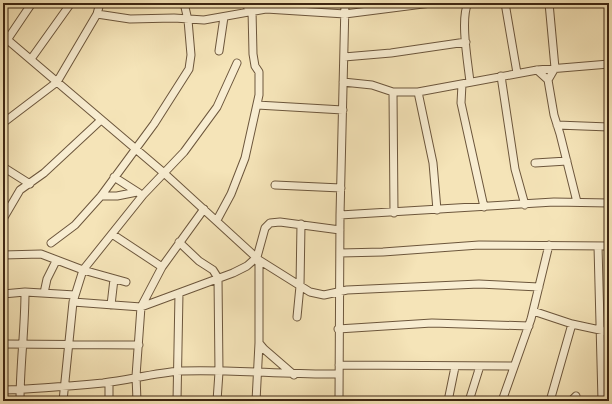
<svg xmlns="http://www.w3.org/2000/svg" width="612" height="404" font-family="'Old Standard TT',serif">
  <rect width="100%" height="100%" fill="#f5e4b8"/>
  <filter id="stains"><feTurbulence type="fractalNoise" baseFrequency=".005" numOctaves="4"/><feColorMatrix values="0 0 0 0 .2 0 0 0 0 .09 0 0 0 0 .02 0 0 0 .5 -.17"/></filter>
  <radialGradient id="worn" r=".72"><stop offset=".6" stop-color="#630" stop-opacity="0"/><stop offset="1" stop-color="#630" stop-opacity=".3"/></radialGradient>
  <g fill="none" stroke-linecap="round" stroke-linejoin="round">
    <defs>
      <path id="minor" d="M243,3L252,10
        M468,3C460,19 468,63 470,82
        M505,3L517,73
        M97,14L130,19L174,18L204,20L266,9L345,14L431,3
        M3,36L164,173L259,260L310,292L324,295L347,290L479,284L539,287
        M3,46L32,3
        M219,51L224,17
        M344,57L391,53L466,42
        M31,59L71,3
        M537,70L548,80L554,115L560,134L577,202
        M501,76L515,169L525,205
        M548,80L555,68L549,3
        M343,82L372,85L393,92
        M462,84L461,103L484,207
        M418,92L433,163L437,210
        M257,105L343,110
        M3,123L57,82L97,14L100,3
        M557,125L609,127
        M535,163L567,161
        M3,167L30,184
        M114,177L139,193
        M275,185L341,188
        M101,196H117L137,192
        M394,213L393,92H418L537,70L609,64
        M340,215L554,202L609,203
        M3,219L20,190L44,173L101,120
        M217,220L231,194L245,158L259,95V72L255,66L253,54L252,10
        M112,234L162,267
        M179,242L199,261L213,270L218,278L219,372L217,401
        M51,243L75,225L101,196L154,124L189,69L191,55L188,20L184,3
        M598,246L602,401
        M340,253L383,252L479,245L609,246
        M3,255L41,254L83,270L126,282
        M259,260V343L264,349L294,375
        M44,293L47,279L56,261
        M3,294L25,292L75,295
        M73,302L141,307L233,273L247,266L257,257L265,228L270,223L280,222L340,230
        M111,305L114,279
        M533,311L572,324L609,332
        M297,317L300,286L301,224
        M338,329L432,323L529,326
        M3,344L139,345
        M339,365L514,366
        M3,390C36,389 70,386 103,383C129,380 154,373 181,371C233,369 285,375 338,374
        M20,401C20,365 25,329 25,292
        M63,401L73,302L83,270L143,195L184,152L217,107L237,63
        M109,401V382
        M137,401L136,376L141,307L162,267L204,209
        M177,401L179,293
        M256,401L259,343
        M339,401L340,215L345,3
        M448,401L455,367
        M469,401L480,366
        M502,401L531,319L549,245
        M550,401L572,324
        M571,401L576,396"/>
    </defs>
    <!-- minor casing -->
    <use href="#minor" stroke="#6c563c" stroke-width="9"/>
    <!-- minor -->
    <use href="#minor" stroke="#f8edd1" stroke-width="7"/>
  </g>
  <!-- margin -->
  <rect width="612" height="404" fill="none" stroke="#f5e4b8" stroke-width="16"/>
  <rect x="4" y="4" width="604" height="396" fill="none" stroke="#3e2612" stroke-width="2"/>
  <rect x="8" y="8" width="596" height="388" fill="none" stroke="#3e2612"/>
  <rect width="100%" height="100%" filter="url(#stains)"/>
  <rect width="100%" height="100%" fill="url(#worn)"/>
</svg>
